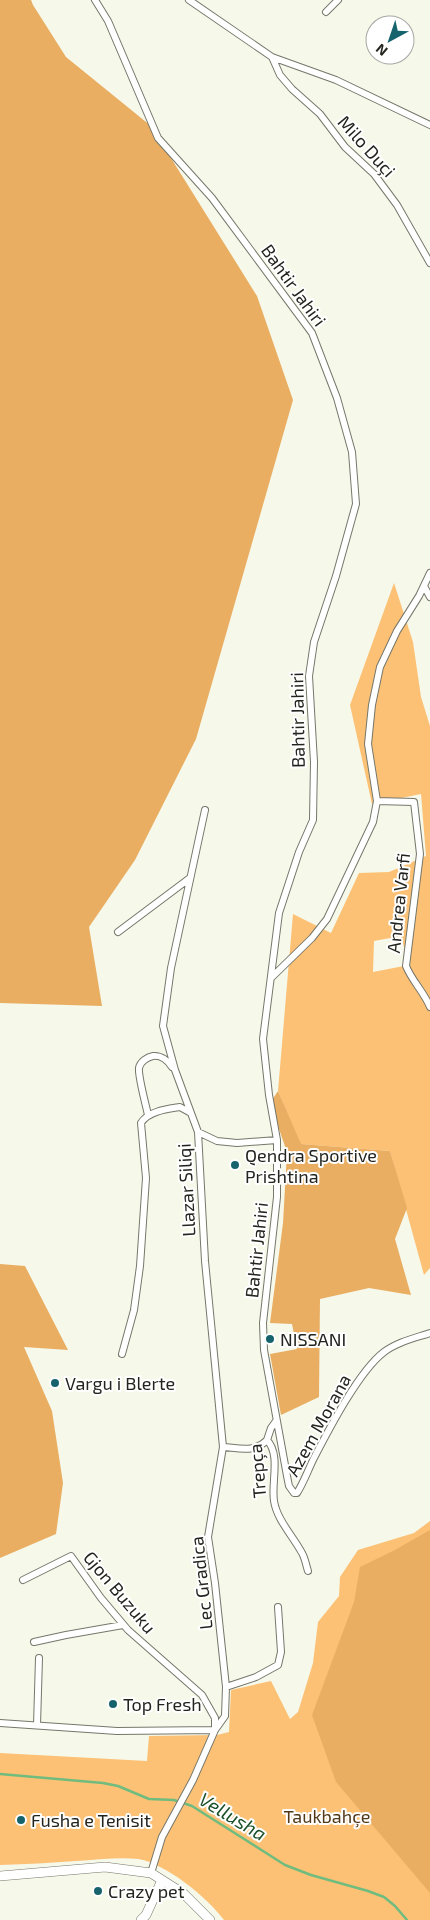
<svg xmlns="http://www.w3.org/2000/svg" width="430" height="1920" font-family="'Exo 2',sans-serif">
  <rect width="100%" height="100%" fill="#f6f8ea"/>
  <!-- green -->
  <path fill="#fcc175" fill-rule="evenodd" d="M394,583L413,642L421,697L430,726V1268L424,1275L390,1151L300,1144L278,1091L293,914L331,933L359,873L389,872L426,856L421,794L372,804L350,705ZM401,936L409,965L373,972L374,941Z
    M430,1521V1920H224C208,1898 165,1863 138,1859C118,1857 96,1860 76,1861C51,1863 26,1864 0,1865V1753L147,1761L149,1736L217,1735L229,1732L231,1690L271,1681L290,1719L298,1712L313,1663L318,1622L339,1596L340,1577L358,1550L414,1533Z"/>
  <!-- forest -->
  <path fill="#e9ae62" d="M0,0H31L33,5L66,57L151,126L257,296L293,400L196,739L135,860L89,927L102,1006L0,1003Z
    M278,1091L301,1144L390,1151L407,1208L395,1239L411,1295L369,1288L320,1299L319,1397L281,1415L270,1354L297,1349L292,1324L270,1323L283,1223L287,1152L270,1103Z
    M0,1264L25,1266L68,1350L24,1347L52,1411L63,1483L56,1534L0,1558Z
    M430,1530V1893L336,1782L312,1715L354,1602L360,1567L395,1550Z"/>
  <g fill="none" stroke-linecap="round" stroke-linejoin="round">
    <!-- stream -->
    <path stroke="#70bc7f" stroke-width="2.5" d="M0,1774L103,1783L118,1786L149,1799L174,1800L192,1806L285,1865L311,1875L368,1891L384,1897L395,1906L407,1920"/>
    <defs>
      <path id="street" d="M95,0L108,21L158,138L212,198L312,333L337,398L352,452L356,504L336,576L314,642L309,676L314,762L313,820L299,852L279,913L263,1039L269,1095L277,1140V1197L263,1323L264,1350L287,1476L289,1486L294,1493H297C304,1482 308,1470 314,1458C329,1429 359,1371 384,1352C397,1342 415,1338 430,1333
        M189,0L272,57L336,80L430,125
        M326,12L338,0
        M272,57L280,75L292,89L320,114L345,147L374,174L397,205L430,263
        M424,586L430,597
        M377,801L414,802L420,854L406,966C412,981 424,992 430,1007
        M118,932L190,878
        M271,978L312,938L327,919L373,822L377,801L368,744L372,705L380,667L397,631L419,596L430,573
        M148,1115C146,1105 138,1077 139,1068C140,1062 147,1057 153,1056C161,1055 168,1061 172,1067
        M198,1132L217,1141L237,1143L277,1140
        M122,1354L134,1310L140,1266L146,1178L141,1123C148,1111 168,1109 180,1107L189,1112
        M276,1421L271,1428L267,1440C281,1455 271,1482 274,1501C277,1520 293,1536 302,1553C305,1558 306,1565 308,1571
        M223,1447C239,1448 255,1453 267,1440
        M34,1642L66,1635L123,1625
        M226,1687L256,1677L278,1665L281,1652L278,1607
        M0,1723L117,1731L215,1730V1718L202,1695L128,1630L101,1598L71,1556L23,1580
        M37,1725L39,1658
        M151,1873L162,1837L193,1780L215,1730L225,1716L226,1687L215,1583L208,1537L223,1447L205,1261L198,1132L175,1070L163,1026L171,968L205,810"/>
      <path id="secondary" d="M0,1876L105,1867L151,1873L184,1894L210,1920
        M141,1920L146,1915L162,1880"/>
    </defs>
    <!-- street casing -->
    <use href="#street" stroke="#76776b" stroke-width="8"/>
    <!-- secondary casing -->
    <use href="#secondary" stroke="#76776b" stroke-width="10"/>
    <!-- street -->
    <use href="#street" stroke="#fff" stroke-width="6"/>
    <!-- secondary -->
    <use href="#secondary" stroke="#fff" stroke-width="9"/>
  </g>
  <!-- markers -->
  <g fill="#16636d" stroke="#fff" stroke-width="2">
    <circle cx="235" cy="1165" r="5"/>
    <circle cx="270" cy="1339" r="5"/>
    <circle cx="55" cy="1383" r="5"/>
    <circle cx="113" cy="1704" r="5"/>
    <circle cx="21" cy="1820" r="5"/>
    <circle cx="98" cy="1891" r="5"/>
  </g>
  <g text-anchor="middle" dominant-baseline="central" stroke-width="4" stroke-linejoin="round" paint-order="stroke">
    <!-- street labels -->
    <g font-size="18" fill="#24241f" stroke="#fff">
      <text transform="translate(367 146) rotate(48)">Milo Duçi</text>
      <text transform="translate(294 285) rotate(54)">Bahtir Jahiri</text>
      <text transform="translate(297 720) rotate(-91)">Bahtir Jahiri</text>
      <text transform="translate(398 903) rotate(-84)">Andrea Varfi</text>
      <text transform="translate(186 1190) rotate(-93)">Llazar Siliqi</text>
      <text transform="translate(256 1250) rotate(-84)">Bahtir Jahiri</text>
      <text transform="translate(318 1425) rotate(-61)">Azem Morana</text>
      <text transform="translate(257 1471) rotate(-95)">Trepça</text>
      <text transform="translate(201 1583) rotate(-96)">Lec Gradica</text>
      <text transform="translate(120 1592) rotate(50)">Gjon Buzuku</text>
    </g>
    <!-- poi labels -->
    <g font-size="18" fill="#24241f" stroke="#fff" text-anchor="start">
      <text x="245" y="1155">Qendra Sportive<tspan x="245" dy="21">Prishtina</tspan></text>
      <text x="280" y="1339">NISSANI</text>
      <text x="65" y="1383">Vargu i Blerte</text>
      <text x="123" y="1704">Top Fresh</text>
      <text x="31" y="1820">Fusha e Tenisit</text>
      <text x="108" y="1891">Crazy pet</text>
    </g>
    <!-- park labels -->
    <g font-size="18" fill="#523919" stroke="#fff">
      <text x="327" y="1816">Taukbahçe</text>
    </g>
    <!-- water labels -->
    <g font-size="19" font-style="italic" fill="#1b5129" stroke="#fff">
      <text transform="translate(233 1816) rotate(31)">Vellusha</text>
    </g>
  </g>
  <!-- north arrow -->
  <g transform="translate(390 40) rotate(220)"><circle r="24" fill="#ffffff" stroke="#a7a7a5"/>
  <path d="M0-4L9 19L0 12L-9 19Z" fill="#16636d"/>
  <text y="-8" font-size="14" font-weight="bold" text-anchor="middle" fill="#24241f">N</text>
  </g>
</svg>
